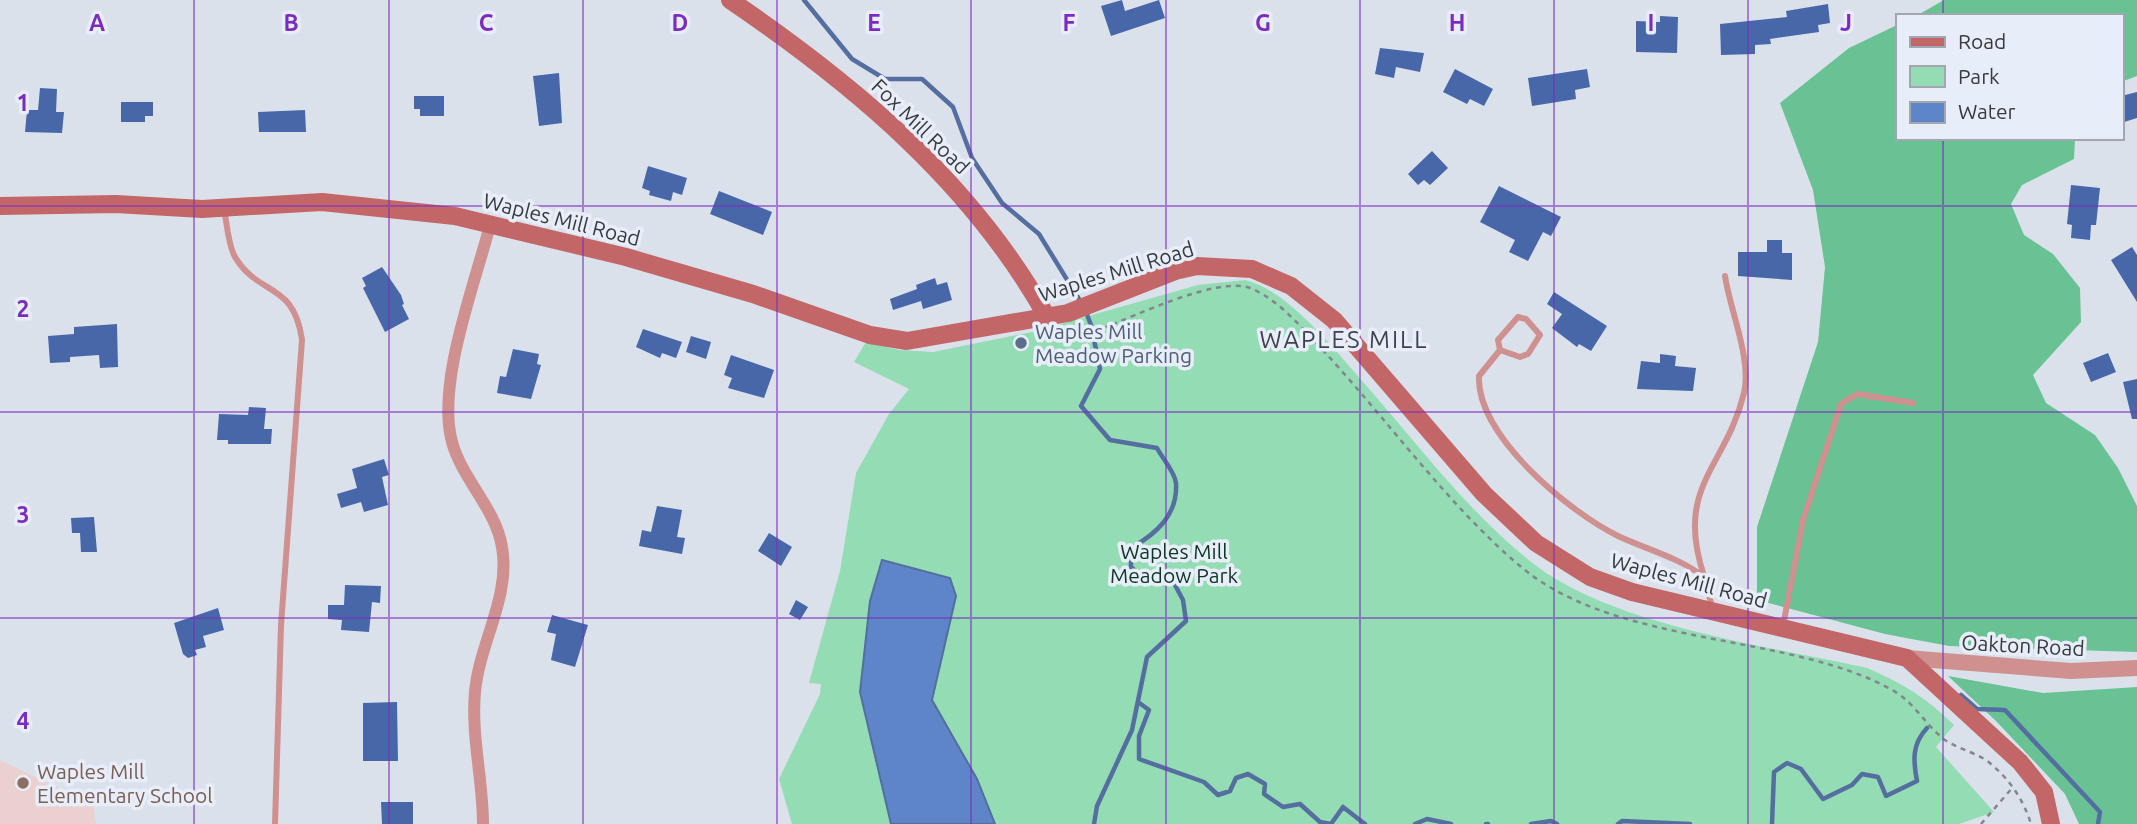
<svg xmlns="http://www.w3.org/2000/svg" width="2137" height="824" font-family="Ubuntu,sans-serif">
  <rect width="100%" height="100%" fill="#dbe1eb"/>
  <!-- education -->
  <path fill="#ead0ce" d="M0,760L93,805L96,824H0Z"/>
  <!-- green -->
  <path fill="#93dcb4" d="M1245,280C1291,291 1340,357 1371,391C1423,451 1472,516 1535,565C1615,626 1768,646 1867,668C1901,682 1928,699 1954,725L1936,747L1994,812L1959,824H792L779,779L820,694L821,684L809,683L840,571L856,473L889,414L909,389L854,362L866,342L899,350L933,352L1032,332L1198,285Z"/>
  <!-- forest -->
  <path fill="#68c294" d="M1944,0H2137V76L2121,82V16H1916Z
    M1897,25V138H2075L2074,159L2022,185L2011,204L2024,235L2053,254L2080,288L2081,322L2033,375L2046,403L2095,435L2118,468L2137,506V652L1949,646L1885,634L1757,600V527L1818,342L1825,267L1813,190L1780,103L1849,48Z
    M1948,676L2043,693L2137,687V824H2079L2065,794L1996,721Z"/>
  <!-- water -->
  <path fill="#5e85c8" stroke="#536e9f" stroke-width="2" d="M882,560L950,578L956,596L932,700L977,779L995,824H891L860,692L870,601Z"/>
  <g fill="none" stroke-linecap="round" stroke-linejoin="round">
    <!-- stream -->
    <path stroke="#536e9f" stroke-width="4.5" d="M804,0L852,59L885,79H922L953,107L972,158L1002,203L1039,234L1082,304
      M1086,312L1091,325L1100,369L1081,406L1110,440L1157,448C1162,458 1175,472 1176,483C1178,515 1156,534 1131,548V567L1144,579L1168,572L1183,600L1186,621L1147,657L1132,730L1097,806L1094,824
      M1961,695L1977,709L2005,710L2100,812L2098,824
      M1138,702L1149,710L1139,736V759L1204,782L1218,795L1230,791L1236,778L1248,774L1265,784L1264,794L1283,807L1300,804L1320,822L1331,824L1343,807L1365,824
      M1415,824L1427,819L1451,824
      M1486,824H1488
      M1531,824L1551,821L1557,824
      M1618,824L1622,821L1690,824
      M1772,824L1774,772L1787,763L1801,769L1823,799L1852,785L1862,774L1878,777L1886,796L1917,781C1913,760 1912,744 1927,728"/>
  </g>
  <!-- building -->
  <path fill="#4767a9" d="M1122,0L1125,11L1159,0L1165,18L1111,36L1101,6Z
    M1828,4L1830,23L1818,25L1819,32L1770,39L1771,44L1755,45V54L1721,55L1720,24L1787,17L1786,11Z
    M1660,16L1678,17L1677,53L1636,52V21L1660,22Z
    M1380,48L1424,53L1420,72L1396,67L1394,78L1375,74Z
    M1455,69L1493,89L1484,106L1470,99L1467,104L1443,92Z
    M1587,69L1590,87L1575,90L1576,99L1532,106L1528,78Z
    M559,73L562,123L539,126L533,76Z
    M40,88L57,89L56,112H64L62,133L25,132L27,110H38Z
    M2137,92V118L2121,123V96Z
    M414,96H444V116H420V109H414Z
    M121,102H153V116H145V122H121Z
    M305,110L306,132H259L258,112Z
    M1432,151L1448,168L1430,185L1424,180L1418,185L1408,174Z
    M648,166L687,178L682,195L673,192L671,201L649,195L650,191L642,188Z
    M2071,185L2100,188L2096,225H2091L2090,240L2071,238L2072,225L2067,224Z
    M1499,186L1561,217L1551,236L1543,232L1528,261L1509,252L1515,240L1480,222Z
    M719,191L772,212L763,235L710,214Z
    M1767,240H1782V253H1792V280L1738,276V252H1767Z
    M2132,247L2137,255V302L2111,260Z
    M382,267L401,295L404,304L402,305L409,319L385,332L363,288L366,286L362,278Z
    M935,278L937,285L947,282L952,300L923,309L921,301L893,310L890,299L917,289L916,285Z
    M1554,292L1607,326L1591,351L1579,344L1577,347L1552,328L1562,314L1547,304Z
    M117,324L118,367L100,368L99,355L70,357V362L50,363L48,336L74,334V327Z
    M643,329L682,342L676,358L662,353L660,358L636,347Z
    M691,336L711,342L706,359L686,352Z
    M513,349L539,354L537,364L541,365L531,399L497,393L500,376L506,377Z
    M2108,353L2116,372L2091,382L2083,363Z
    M1660,354L1676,356L1675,366L1696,368L1693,391L1637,389L1641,361L1660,363Z
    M731,355L774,370L764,398L728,388L732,378L724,375Z
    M2137,379V419H2132L2123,382Z
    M249,407L266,408L264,429H272L271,444H228V440H217L219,414L248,415Z
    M384,459L389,475L382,477L388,505L364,512L361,502L341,508L337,494L357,488L352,469Z
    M657,506L682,510L677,537L685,538L682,554L639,546L642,530L651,532Z
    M94,517L97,552H81L80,533H72L71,518Z
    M769,533L792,547L781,566L758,551Z
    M345,585L381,586L380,603L372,602L369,632L341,630L342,620L328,619V605H344Z
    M796,600L808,607L800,620L789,614Z
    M218,608L224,630L203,636L206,647L195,650L197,655L188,658L183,654L174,623Z
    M552,615L588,625L575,667L551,660L556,634L547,632Z
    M397,702L398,761H363V703Z
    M381,802H413V824H382Z"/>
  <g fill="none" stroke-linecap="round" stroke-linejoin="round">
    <!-- path -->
    <path stroke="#82868d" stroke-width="2.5" stroke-dasharray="5 5" stroke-linecap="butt" d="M1103,328C1136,316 1217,276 1250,288C1282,301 1308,335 1331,359C1391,425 1452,509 1520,566C1609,642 1766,634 1870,679C1881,684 1896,691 1905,699C1919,711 1930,729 1945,740C1957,748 1973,752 1986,760C2008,777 2023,798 2031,824
      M1981,824L2013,787"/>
    <!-- service -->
    <path stroke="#cf9090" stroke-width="6" d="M224,209C227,223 228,245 235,257C259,297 294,281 302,340L281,625L275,824
      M1500,350L1498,340L1518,317L1526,319L1540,335L1528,354L1520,357L1500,350L1479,376C1476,435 1569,512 1618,536C1648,550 1678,557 1704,577L1713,610
      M1704,576C1674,486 1726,468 1744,393C1752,360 1730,310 1725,276
      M1783,626L1803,520L1841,404L1857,394L1913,403"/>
    <!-- minor -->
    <path stroke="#cf9090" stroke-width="12" d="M483,824C483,780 471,736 475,692C479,644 511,596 502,547C496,509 462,479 452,442C436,384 475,284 490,225"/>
    <!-- tertiary -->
    <path stroke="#cf9090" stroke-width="16" d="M1907,658L2071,671L2137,668"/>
    <!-- secondary -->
    <path stroke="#c26668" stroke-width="18" d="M730,0C855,85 972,183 1047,317
      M0,206L116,204L202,209L322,202L455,216L626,257L753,294L870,335L907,341L1068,313L1175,271L1197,266L1252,269L1291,286L1334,320L1484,494L1536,543L1590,577L1632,592L1907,658L2020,762L2044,792L2051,824"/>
  </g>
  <!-- grid -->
  <path fill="none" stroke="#7b2cbf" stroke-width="2" stroke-opacity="0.55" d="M194,0V824M389,0V824M583,0V824M777,0V824M971,0V824M1166,0V824M1360,0V824M1554,0V824M1748,0V824M1943,0V16M1943,138V824M0,206H2137M0,412H2137M0,618H2137"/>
  <!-- markers -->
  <circle fill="#5c6f8a" stroke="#e8eef9" stroke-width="2.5" cx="1021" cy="343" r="7"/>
  <circle fill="#8d6e63" stroke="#e8eef9" stroke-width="2.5" cx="23" cy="783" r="7"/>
  <g text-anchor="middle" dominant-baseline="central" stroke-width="7" stroke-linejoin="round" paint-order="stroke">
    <!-- street labels -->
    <g font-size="21" fill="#383a3e" stroke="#e8eef9">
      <text transform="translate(921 126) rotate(44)">Fox Mill Road</text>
      <text transform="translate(562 219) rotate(14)">Waples Mill Road</text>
      <text transform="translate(1116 271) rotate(-17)">Waples Mill Road</text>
      <text transform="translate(1689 580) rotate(15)">Waples Mill Road</text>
      <text transform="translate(2023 645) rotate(3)">Oakton Road</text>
    </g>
    <!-- service labels -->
    <g font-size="21" fill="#4e5e75" stroke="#e8eef9" text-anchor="start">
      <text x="1035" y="331">Waples Mill<tspan x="1035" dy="24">Meadow Parking</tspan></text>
    </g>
    <!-- park labels -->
    <g font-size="21" fill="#0e3624" stroke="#e8eef9">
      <text x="1174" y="551">Waples Mill<tspan x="1174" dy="24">Meadow Park</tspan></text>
    </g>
    <!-- education labels -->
    <g font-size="21" fill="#785e54" stroke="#e8eef9" text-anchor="start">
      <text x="37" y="771">Waples Mill<tspan x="37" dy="24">Elementary School</tspan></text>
    </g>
    <!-- quarter labels -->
    <g font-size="24" letter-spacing="2" fill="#3f434c" stroke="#e8eef9">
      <text x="1344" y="339">WAPLES MILL</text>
    </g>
  </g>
  <g font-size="23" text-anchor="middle" font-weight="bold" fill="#7b2cbf" stroke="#e8eef9" stroke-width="7" stroke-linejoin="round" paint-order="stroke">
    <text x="97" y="31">A</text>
    <text x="291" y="31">B</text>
    <text x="486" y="31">C</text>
    <text x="680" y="31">D</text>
    <text x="874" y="31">E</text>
    <text x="1069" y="31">F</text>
    <text x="1263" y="31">G</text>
    <text x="1457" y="31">H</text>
    <text x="1651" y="31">I</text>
    <text x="1846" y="31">J</text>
    <text x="23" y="111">1</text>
    <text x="23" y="317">2</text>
    <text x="23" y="523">3</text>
    <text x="23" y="729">4</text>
  </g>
  <!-- legend -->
  <rect x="1896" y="14" width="228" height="126" fill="#e8eef9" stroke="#a2a6ae" stroke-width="2"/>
  <rect x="1910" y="37" width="35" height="10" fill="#c26668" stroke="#a2a6ae" stroke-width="2"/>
  <text x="1958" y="49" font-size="21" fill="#383a3e">Road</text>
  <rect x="1910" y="66" width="35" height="21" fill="#93dcb4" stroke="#a2a6ae" stroke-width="2"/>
  <text x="1958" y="84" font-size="21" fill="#383a3e">Park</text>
  <rect x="1910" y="102" width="35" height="21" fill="#5e85c8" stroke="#a2a6ae" stroke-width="2"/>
  <text x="1958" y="119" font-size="21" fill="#383a3e">Water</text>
</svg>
